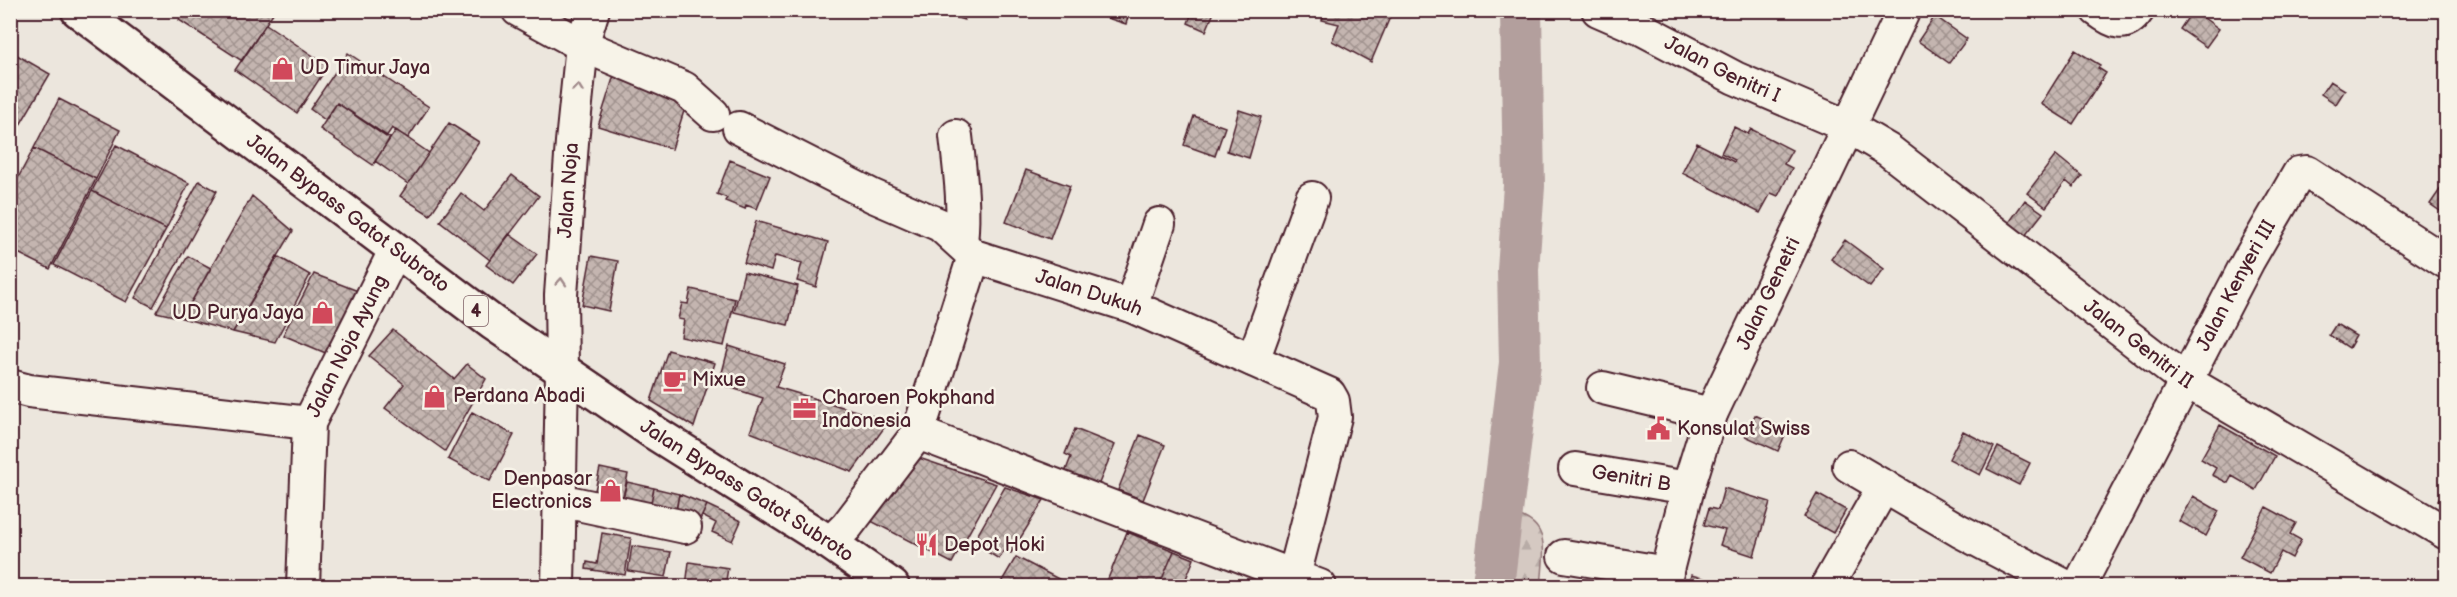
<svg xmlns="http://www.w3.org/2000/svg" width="2457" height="597" font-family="'Balsamiq Sans',sans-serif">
  <defs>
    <pattern id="forest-firs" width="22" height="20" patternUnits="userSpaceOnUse" patternTransform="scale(1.5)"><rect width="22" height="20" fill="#d5c9c2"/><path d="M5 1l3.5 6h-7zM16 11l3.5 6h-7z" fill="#b8aca7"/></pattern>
    <pattern id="building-cross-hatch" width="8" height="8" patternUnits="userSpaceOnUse" patternTransform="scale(1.5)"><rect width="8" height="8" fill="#c4b5b0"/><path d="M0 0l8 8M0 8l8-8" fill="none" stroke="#a1938f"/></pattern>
  </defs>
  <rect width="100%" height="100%" fill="#ece6dd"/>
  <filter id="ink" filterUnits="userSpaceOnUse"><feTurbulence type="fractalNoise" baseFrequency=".0167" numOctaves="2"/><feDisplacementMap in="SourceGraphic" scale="12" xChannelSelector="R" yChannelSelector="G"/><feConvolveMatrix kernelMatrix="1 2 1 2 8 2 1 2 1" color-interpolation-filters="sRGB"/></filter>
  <g filter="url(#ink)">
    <!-- forest -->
    <path fill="url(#forest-firs)" stroke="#907476" stroke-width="1.5" d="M1491,508C1549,519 1546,534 1541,586H1471Z"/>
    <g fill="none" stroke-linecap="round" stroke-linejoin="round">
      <!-- river -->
      <path stroke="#b39f9d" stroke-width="42" d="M1493,586L1520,363L1518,270L1524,186L1521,10"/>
    </g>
    <!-- building -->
    <path fill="url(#building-cross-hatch)" stroke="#4a1f2b" stroke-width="1.5" d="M184,10H275L242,61L179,20Z
      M932,10H967L964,20Z
      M1103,10H1130L1126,24L1101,16Z
      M1193,10H1215L1206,31L1188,23Z
      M1325,10H1393L1371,62L1332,41L1339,24L1322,20Z
      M2193,10L2219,29L2206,47L2180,29Z
      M1935,16L1967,39L1949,63L1918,41Z
      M266,24L328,66L297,113L235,70Z
      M2075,50L2100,65L2098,68L2106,73L2073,124L2041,104Z
      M10,51L50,74L10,142Z
      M348,53L429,107L408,138L392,128L386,137L337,103L325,120L310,109Z
      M615,72L689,95L672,149L598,126Z
      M2330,81L2345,90L2336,104L2321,94Z
      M59,99L120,130L96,179L34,148Z
      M337,103L390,138L373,165L320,129Z
      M1239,110L1261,117L1249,158L1227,151Z
      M1194,116L1225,127L1215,156L1184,145Z
      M449,123L479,142L430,215L400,196Z
      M1734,127L1748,134L1751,129L1792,150L1784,164L1792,168L1778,196L1771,193L1760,213L1682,173L1697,143L1734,162L1735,160L1721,153Z
      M396,130L429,153L408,184L375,161Z
      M116,145L189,183L166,229L92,191Z
      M34,148L96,179L50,269L10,249V193Z
      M2056,155L2082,176L2073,187L2066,181L2046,207L2027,193Z
      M730,160L770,176L757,209L746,205L745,209L725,201L727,198L717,194Z
      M1026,170L1070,186L1050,239L1006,222Z
      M512,175L539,196L490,260L440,221L461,193L484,211Z
      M199,181L217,191L153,307L135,298Z
      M2446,181V215L2430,204Z
      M92,191L166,229L126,302L54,265Z
      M252,196L293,231L233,332L182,318Z
      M2025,200L2043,213L2024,237L2008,224Z
      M756,221L828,242L816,287L797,281L802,263L775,256L771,271L744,263Z
      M509,234L537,254L513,285L486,265Z
      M1845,240L1884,269L1870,287L1831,259Z
      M188,256L211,268L182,318L156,312Z
      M277,256L310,275L275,342L233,332Z
      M591,256L618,261L609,311L582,305Z
      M744,272L798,286L788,325L734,312Z
      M314,274L358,291L335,357L283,335Z
      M691,289L735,299L724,346L681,337L684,320L678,319L682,303L688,304Z
      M2336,324L2356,336L2349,348L2329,335Z
      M393,330L454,379L467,364L486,379L445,451L385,408L404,384L369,356Z
      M729,346L785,364L776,387L889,421L852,472L750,432L763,398L719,384Z
      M668,350L715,363L694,427L651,401Z
      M472,412L514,435L490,481L448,459Z
      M1755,415L1787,430L1778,451L1745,436Z
      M2220,425L2275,456L2256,490L2232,476L2228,483L2212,475L2216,468L2201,459Z
      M1075,429L1115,445L1097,488L1064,475L1071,457L1065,454Z
      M1963,431L1994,447L1980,475L1949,459Z
      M1140,435L1165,445L1143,500L1118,490Z
      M1998,447L2030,463L2019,485L1987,469Z
      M916,457L996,484L952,563L871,521Z
      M600,468L628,474L621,506L593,499Z
      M627,482L654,488L649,512L621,506Z
      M1005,487L1044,500L1011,553L1004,550L999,559L973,543Z
      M654,488L679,494L675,518L649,512Z
      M1724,488L1770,502L1754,556L1720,545L1725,530L1704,525L1709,508L1718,510Z
      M2446,488V506L2438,501Z
      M679,494L707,505L698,524L675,515Z
      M1817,494L1846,510L1833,533L1804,517Z
      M2193,496L2219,511L2206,536L2179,521Z
      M707,505L741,521L732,541L712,532L716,523L702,516Z
      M2266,507L2296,523L2290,534L2301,540L2292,558L2281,552L2270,573L2240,557Z
      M1127,532L1174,551L1159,586H1105Z
      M602,533L631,538L625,575L586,569L587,562L597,564Z
      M632,546L671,552L666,577L628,571Z
      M1174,551L1194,559L1183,586H1159Z
      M1016,557L1072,586H999Z
      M689,562L728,568L725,586H686Z
      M1691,575L1714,581L1713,586H1688Z
      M624,580L675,586H623Z
      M591,581L623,586H591Z
      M736,581L756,586H735Z"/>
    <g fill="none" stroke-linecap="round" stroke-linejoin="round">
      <defs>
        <g id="minor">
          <path d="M518,10L582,45L684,88L713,114"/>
          <path id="s1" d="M1598,10L1644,30L1735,78L1849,127L1888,150L2186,381L2446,533"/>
          <path d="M2097,10C2113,22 2125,29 2138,10"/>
          <path id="s2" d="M739,128L873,196L940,225L974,256L1131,306L1329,394L1333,401L1335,417L1294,576"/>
          <path d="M956,136C960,172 965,207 961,243"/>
          <path d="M1131,306L1159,224"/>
          <path d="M1253,360L1312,198"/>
          <path d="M10,386L29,391L309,423"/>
          <path d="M1603,388L1711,414"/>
          <path d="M918,433L1320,586"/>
          <path d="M1849,466L1960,531L2065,586"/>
          <path id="s3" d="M1575,469L1688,488"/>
          <path d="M559,500L685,527"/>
          <path d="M830,543L847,526L918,433L974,256"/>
          <path d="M1564,556L1667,573"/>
          <path id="s4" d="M303,586L309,423L395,251"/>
          <path id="s5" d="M558,586L562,371L561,295L572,142L582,45L593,10"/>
          <path id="s6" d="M1663,586L1688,488L1711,414L1904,10"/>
          <path d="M1827,586L1884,486"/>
          <path id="s7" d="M2079,586L2248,261L2299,173L2307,172L2446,262"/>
        </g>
        <g id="highway">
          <path id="s8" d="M78,10L493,323L655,433L830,543L892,586"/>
        </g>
      </defs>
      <!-- minor casing -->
      <use href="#minor" stroke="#4a1f2b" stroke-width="36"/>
      <!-- highway casing -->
      <use href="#highway" stroke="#4a1f2b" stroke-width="38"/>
      <!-- minor -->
      <use href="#minor" stroke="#f7f3e8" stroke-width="32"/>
      <!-- highway -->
      <use href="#highway" stroke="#f7f3e8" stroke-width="33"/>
    </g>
    <!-- one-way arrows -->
    <defs><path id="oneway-chevron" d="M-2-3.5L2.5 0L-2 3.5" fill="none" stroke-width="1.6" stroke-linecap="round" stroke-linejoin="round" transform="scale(1.5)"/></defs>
    <g stroke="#a0898a">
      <use href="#oneway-chevron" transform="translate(578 88) rotate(-84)"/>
      <use href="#oneway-chevron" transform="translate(561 282) rotate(-86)"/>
    </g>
  </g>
  <!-- icons -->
  <defs>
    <symbol id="shop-bare" viewBox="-9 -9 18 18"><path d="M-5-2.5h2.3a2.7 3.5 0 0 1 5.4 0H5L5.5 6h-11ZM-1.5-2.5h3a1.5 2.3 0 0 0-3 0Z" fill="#d1495b" stroke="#f7f3e8" stroke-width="2.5" paint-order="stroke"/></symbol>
    <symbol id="cafe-bare" viewBox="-9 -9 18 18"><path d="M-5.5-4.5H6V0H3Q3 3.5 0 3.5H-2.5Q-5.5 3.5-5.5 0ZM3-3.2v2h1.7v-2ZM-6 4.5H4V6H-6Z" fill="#d1495b" stroke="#f7f3e8" stroke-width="2.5" paint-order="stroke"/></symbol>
    <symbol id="office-bare" viewBox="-9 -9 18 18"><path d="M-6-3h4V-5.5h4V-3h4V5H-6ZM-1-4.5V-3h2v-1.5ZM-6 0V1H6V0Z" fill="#d1495b" stroke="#f7f3e8" stroke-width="2.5" paint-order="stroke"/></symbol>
    <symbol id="civic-bare" viewBox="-9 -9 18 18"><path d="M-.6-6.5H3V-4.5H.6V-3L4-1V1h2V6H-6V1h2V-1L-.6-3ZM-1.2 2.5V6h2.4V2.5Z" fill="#d1495b" stroke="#f7f3e8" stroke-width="2.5" paint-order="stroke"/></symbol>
    <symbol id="restaurant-bare" viewBox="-9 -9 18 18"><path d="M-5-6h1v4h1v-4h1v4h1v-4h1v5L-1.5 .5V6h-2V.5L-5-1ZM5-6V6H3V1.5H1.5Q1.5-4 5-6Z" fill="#d1495b" stroke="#f7f3e8" stroke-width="2.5" paint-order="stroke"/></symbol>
  </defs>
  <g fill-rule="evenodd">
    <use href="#shop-bare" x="266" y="52" width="33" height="33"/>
    <use href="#shop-bare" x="306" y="296" width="33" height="33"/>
    <use href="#cafe-bare" x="658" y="364" width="33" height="33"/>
    <use href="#shop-bare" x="418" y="380" width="33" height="33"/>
    <use href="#office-bare" x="788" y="392" width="33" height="33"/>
    <use href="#civic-bare" x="1642" y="412" width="33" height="33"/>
    <use href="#shop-bare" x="594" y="474" width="33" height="33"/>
    <use href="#restaurant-bare" x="910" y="528" width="33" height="33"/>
  </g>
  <g text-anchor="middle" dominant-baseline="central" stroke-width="5" stroke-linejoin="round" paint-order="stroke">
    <!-- shield labels -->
    <rect fill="#f7f3e8" stroke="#7e5f64" stroke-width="1.5" x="464" y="296" width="24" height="30" rx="4.5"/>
    <g font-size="18" font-weight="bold" fill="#4a1f2b">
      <text x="476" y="311">4</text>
    </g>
    <!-- poi labels -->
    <g font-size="20" fill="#4a1f2b" stroke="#f7f3e8" text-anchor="start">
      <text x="300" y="68">UD Timur Jaya</text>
      <text x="304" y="313" text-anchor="end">UD Purya Jaya</text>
      <text x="692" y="380">Mixue</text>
      <text x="453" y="396">Perdana Abadi</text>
      <text x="822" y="398">Charoen Pokphand<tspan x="822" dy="23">Indonesia</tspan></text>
      <text x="1677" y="429">Konsulat Swiss</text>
      <text x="592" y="479" text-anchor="end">Denpasar<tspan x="592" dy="23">Electronics</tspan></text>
      <text x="944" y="545">Depot Hoki</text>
    </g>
    <!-- street labels -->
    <g font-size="20" fill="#4a1f2b" stroke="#f7f3e8">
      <text stroke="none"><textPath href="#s1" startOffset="138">Jalan Genitri I</textPath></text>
      <text stroke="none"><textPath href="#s5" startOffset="396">Jalan Noja</textPath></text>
      <text stroke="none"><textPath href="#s8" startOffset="338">Jalan Bypass Gatot Subroto</textPath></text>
      <text stroke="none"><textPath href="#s7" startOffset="339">Jalan Kenyeri III</textPath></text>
      <text stroke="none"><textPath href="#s6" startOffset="312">Jalan Genetri</textPath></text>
      <text stroke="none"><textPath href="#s2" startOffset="390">Jalan Dukuh</textPath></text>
      <text stroke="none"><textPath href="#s1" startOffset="639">Jalan Genitri II</textPath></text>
      <text stroke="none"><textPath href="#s4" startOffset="249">Jalan Noja Ayung</textPath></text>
      <text stroke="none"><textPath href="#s3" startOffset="57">Genitri B</textPath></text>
      <text stroke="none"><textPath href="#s8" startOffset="824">Jalan Bypass Gatot Subroto</textPath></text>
    </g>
  </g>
  <!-- margin -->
  <rect width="2457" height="597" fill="none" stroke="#f7f3e8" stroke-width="36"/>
  <rect x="18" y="18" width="2421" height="561" fill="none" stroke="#4a1f2b" stroke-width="2" filter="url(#ink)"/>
</svg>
